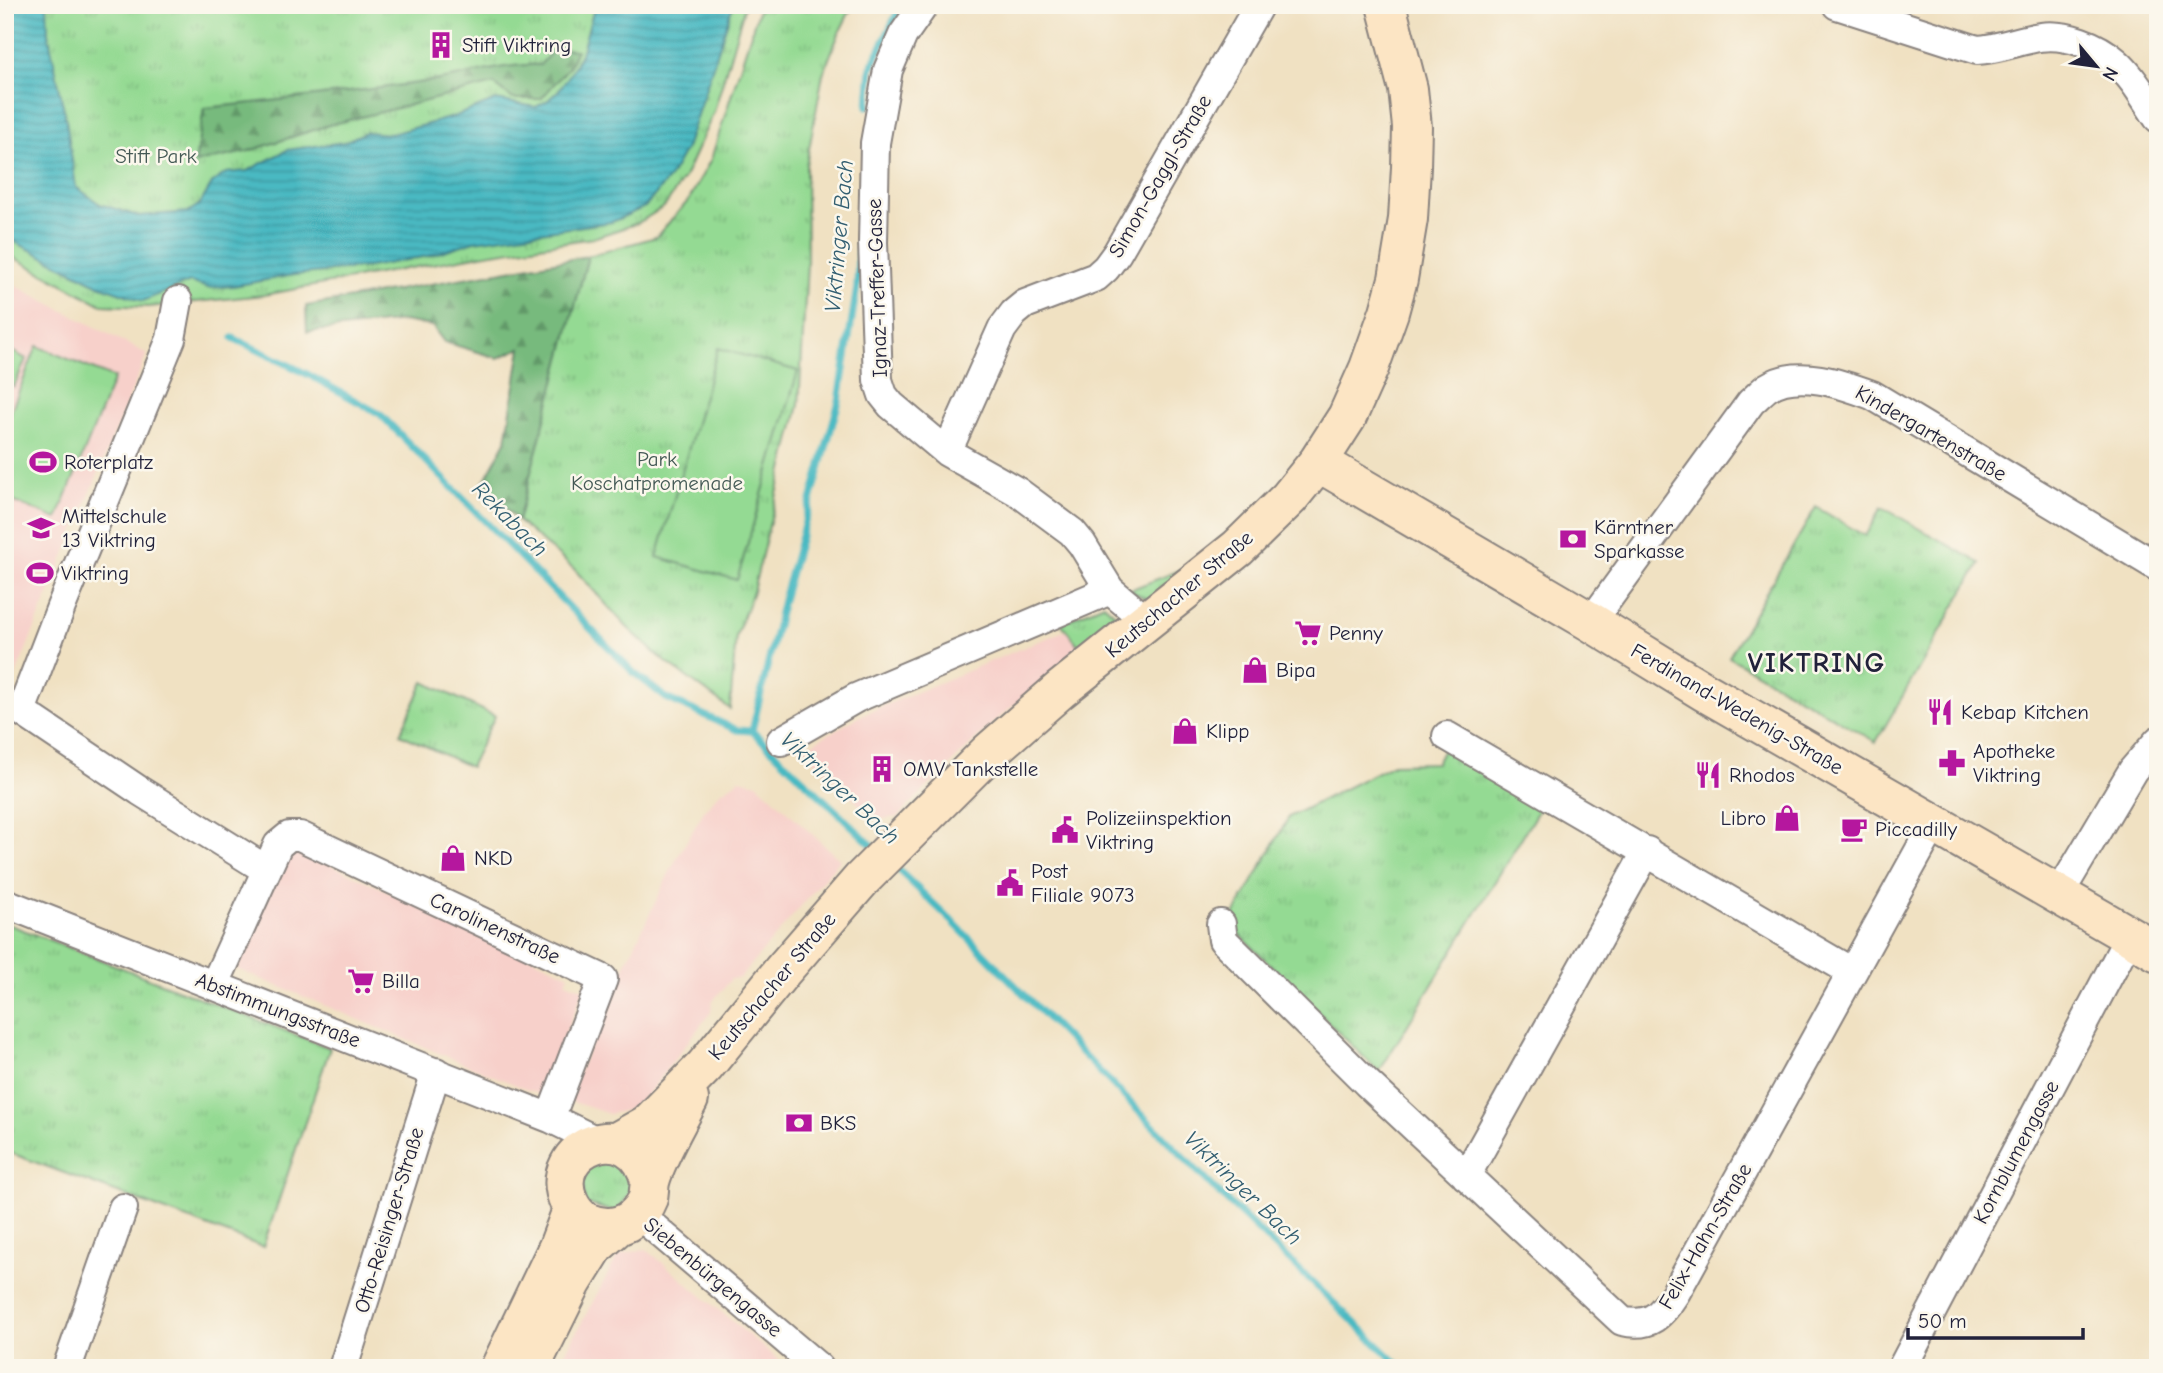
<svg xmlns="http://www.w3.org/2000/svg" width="2163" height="1373" font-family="'Comic Neue',sans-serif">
  <defs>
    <pattern id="grass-tufts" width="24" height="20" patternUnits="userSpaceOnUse" patternTransform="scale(1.75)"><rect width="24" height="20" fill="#94da93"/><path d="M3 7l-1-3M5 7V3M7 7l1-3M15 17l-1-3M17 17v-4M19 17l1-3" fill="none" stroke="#7fbb80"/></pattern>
    <pattern id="forest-firs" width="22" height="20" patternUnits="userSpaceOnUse" patternTransform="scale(1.75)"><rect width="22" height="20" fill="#77ba7d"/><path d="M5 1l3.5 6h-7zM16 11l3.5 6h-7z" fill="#619768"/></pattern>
    <pattern id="water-rules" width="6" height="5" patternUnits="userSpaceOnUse" patternTransform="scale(1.75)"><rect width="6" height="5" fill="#4ab9c2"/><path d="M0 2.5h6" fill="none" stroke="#3d969f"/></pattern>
  </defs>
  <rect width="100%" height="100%" fill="#fbf7ec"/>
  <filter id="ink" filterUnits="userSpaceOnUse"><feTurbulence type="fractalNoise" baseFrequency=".0143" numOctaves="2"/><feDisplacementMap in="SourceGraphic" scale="14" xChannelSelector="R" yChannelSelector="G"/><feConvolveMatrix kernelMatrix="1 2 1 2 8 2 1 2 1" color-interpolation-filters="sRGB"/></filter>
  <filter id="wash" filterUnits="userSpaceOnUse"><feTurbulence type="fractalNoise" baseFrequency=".00686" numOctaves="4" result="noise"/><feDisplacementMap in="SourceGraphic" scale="28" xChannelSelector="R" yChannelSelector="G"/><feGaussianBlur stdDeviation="1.57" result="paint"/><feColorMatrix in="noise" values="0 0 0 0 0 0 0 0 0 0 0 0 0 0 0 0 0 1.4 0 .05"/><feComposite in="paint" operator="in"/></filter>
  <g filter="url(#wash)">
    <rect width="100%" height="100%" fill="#f0e1c2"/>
    <!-- built -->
    <path fill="#f7d0ca" d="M5,280L147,354L5,701Z
      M1066,630L1082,650L997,719L897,817L875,820L802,749L864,714Z
      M740,779L757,783L840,860L740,978L731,979L712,1002L711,1012L647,1095L628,1110L609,1114L567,1100L617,982L673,865L704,811L718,794Z
      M299,850L569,975L566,982L584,989L540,1095L237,969L284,856Z
      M646,1249L788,1368H557L618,1255Z"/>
    <!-- grass -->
    <path fill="url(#grass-tufts)" stroke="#5b7e67" stroke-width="2" d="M5,5H745L714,112L684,178L665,206L638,223L593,238L492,253L264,295L148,307L102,305L5,253Z
      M760,5H853L840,31L823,74L806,165L807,264L799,405L753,591L736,636L730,709L658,656L627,627L574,569L518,521L588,256L656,237L689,200L711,159Z
      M5,347L26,359L14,387L5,383Z
      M1816,507L1865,536L1882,507L1980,563L1876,742L1729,657Z
      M1191,566L1151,601L1129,590Z
      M1104,604L1115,614L1113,625L1082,650L1061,623Z
      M424,682L495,716L470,767L400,734Z
      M1447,742L1541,806L1379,1072L1229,924L1289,817L1393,764L1436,763Z
      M5,923L330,1048L263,1247L5,1151Z
      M604,1159L621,1162L635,1184L617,1213L585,1203C582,1175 577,1173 604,1159Z"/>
    <!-- forest -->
    <path fill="url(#forest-firs)" stroke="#4c6e5c" stroke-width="2" d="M555,48L577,50L569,67L541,99H513L494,84L329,125L246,152L195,163L204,108C283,100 361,91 439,80C473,75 506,63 540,65Z
      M588,256L518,521L483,483L506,441L521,348L498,358L444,342L432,326L403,321L307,332L306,306Z"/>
    <!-- pitch -->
    <path fill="#94da93" stroke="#5b7e67" stroke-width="2" d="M37,346L114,378L57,519L5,498V426Z
      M718,348L798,371L737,580L657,557Z"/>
    <!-- water -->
    <path fill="url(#water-rules)" stroke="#366e7e" stroke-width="2" d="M5,5H47L48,33L66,120L76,187L100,204L138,216L188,212L200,204L213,182L226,173L247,171L287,150L344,142L366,132L391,134L453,117L496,100L536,107L547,101L558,91L569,76L581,54L595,5H733L686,148L670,177L645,207L612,222L475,241L428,256L369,267L294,275L233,286L208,288L190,282L143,301L99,285L5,237Z"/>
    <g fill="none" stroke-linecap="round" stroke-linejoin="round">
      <!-- stream -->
      <path stroke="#4ab9c2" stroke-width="7" d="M868,106L871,68L901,5
        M860,209L857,287L839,401L783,600L752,731L876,849
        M233,338L309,375L380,414L633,672L666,698L737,730L752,731
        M892,864L953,922L1216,1190L1402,1368"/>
    </g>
  </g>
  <g filter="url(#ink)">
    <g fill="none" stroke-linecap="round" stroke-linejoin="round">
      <defs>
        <path id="street" d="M924,5L903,35L888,70L875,143L873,242L878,380L883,395L891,405L947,452L1018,492L1072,532L1082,544L1110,590L1148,622
          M1837,5L1977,50C1999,49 2019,40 2040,37C2065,33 2097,45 2116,62C2133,77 2145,99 2158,118
          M178,301L171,339L61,607L21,711L140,791L265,869
          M947,452L1002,329L1014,313L1025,304L1096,277L1106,268L1117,253L1259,5
          M1591,622L1751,402C1757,397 1762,391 1768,387C1797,368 1842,384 1872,395L2158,567
          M1447,736L1852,972
          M781,741L856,698L1110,590
          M2058,896L2133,770L2158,741
          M5,903L550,1118L599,1142
          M1221,924L1223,940L1367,1083L1622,1321C1651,1328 1661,1315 1676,1292L1934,824
          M214,986L278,845L289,836H300L603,979L550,1118
          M1466,1176L1647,851
          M638,1214L819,1368
          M67,1368L123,1208
          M343,1368L436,1072
          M1902,1368L2129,937"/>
        <path id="secondary" d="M1318,462L1591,622L1705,692L2158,952
          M616,1142L648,1124L705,1066L783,970L862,879L989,752L1060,690L1238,548L1289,498L1318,462L1347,417L1369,368L1389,312L1398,279L1408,219L1411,167L1412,127L1408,89L1386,5
          M650,1181C633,1110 544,1147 569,1202C573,1211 578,1217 586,1222C601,1229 619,1229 632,1219C638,1214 645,1206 648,1198C649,1193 649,1187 650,1182C656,1158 677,1123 689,1099
          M500,1368L558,1247L572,1210
          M530,1368L572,1283L595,1246L618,1226"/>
      </defs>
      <!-- street casing -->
      <use href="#street" stroke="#89827e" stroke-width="32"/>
      <!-- secondary casing -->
      <use href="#secondary" stroke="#89827e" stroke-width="42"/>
      <!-- street -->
      <use href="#street" stroke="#fff" stroke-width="28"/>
      <!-- secondary -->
      <use href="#secondary" stroke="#fce5c4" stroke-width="38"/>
    </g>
  </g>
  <!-- icons -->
  <defs>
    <symbol id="building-bare" viewBox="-9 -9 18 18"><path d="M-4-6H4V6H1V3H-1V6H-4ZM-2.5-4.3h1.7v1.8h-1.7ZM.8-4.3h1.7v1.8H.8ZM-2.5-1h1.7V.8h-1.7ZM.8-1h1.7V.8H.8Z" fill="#b5179e" stroke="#fbf7ec" stroke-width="2.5" paint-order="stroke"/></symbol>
    <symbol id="stadium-bare" viewBox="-9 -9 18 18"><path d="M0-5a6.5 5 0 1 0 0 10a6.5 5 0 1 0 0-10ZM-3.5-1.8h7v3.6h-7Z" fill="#b5179e" stroke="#fbf7ec" stroke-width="2.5" paint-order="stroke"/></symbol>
    <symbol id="school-bare" viewBox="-9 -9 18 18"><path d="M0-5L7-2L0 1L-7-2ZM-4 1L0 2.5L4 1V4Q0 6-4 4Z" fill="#b5179e" stroke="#fbf7ec" stroke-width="2.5" paint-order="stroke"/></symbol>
    <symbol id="bank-bare" viewBox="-9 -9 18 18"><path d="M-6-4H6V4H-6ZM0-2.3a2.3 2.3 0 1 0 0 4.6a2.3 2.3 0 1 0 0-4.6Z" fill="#b5179e" stroke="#fbf7ec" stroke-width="2.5" paint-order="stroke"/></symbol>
    <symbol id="supermarket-bare" viewBox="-9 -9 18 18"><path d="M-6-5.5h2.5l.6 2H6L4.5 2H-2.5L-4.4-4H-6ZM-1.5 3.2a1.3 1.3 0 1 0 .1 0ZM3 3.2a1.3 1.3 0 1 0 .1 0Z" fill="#b5179e" stroke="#fbf7ec" stroke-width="2.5" paint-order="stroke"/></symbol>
    <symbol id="shop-bare" viewBox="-9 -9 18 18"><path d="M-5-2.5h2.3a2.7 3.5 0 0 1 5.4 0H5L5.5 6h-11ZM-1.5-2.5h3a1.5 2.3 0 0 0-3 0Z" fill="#b5179e" stroke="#fbf7ec" stroke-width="2.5" paint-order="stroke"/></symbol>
    <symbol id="restaurant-bare" viewBox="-9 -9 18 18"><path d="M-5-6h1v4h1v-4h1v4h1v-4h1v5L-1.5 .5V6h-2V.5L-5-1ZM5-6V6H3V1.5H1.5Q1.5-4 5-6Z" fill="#b5179e" stroke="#fbf7ec" stroke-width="2.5" paint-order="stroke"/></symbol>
    <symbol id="pharmacy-bare" viewBox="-9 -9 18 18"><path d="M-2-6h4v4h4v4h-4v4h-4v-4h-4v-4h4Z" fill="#b5179e" stroke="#fbf7ec" stroke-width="2.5" paint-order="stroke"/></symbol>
    <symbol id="cafe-bare" viewBox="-9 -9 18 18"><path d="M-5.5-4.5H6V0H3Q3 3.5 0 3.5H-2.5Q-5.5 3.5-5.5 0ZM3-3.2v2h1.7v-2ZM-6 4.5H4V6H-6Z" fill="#b5179e" stroke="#fbf7ec" stroke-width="2.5" paint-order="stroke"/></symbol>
    <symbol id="civic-bare" viewBox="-9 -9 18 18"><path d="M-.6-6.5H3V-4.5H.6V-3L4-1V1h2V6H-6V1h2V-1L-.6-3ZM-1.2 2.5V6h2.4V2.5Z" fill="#b5179e" stroke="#fbf7ec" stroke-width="2.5" paint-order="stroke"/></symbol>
  </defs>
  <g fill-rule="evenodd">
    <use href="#building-bare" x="422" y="26" width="38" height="38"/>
    <use href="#stadium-bare" x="24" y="443" width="38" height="38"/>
    <use href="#school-bare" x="22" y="509" width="38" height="38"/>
    <use href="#bank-bare" x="1554" y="520" width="38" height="38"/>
    <use href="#stadium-bare" x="21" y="554" width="38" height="38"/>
    <use href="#supermarket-bare" x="1289" y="614" width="38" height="38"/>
    <use href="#shop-bare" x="1236" y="651" width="38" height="38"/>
    <use href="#restaurant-bare" x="1921" y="693" width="38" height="38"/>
    <use href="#shop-bare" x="1166" y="712" width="38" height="38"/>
    <use href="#pharmacy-bare" x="1933" y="744" width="38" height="38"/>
    <use href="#building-bare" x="863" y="750" width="38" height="38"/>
    <use href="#restaurant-bare" x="1689" y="756" width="38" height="38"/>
    <use href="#shop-bare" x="1768" y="799" width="38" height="38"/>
    <use href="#cafe-bare" x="1835" y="810" width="38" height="38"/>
    <use href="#civic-bare" x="1046" y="811" width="38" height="38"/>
    <use href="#shop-bare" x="434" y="839" width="38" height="38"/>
    <use href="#civic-bare" x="991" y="864" width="38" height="38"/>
    <use href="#supermarket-bare" x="342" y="962" width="38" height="38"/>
    <use href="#bank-bare" x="780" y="1104" width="38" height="38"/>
  </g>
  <g text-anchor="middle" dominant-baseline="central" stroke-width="5" stroke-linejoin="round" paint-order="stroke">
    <!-- poi labels -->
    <g font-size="21" fill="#22223b" stroke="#fbf7ec" text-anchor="start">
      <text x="462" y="45">Stift Viktring</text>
      <text x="64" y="462">Roterplatz</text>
      <text x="62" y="516">Mittelschule<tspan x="62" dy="24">13 Viktring</tspan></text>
      <text x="1594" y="527">Kärntner<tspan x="1594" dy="24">Sparkasse</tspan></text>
      <text x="61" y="573">Viktring</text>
      <text x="1329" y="633">Penny</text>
      <text x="1276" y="670">Bipa</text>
      <text x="1961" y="712">Kebap Kitchen</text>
      <text x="1206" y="731">Klipp</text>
      <text x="1973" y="751">Apotheke<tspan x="1973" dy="24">Viktring</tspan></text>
      <text x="903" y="769">OMV Tankstelle</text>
      <text x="1729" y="775">Rhodos</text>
      <text x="1086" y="818">Polizeiinspektion<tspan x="1086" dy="24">Viktring</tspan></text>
      <text x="1766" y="818" text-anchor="end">Libro</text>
      <text x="1875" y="829">Piccadilly</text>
      <text x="474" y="858">NKD</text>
      <text x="1031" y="871">Post<tspan x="1031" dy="24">Filiale 9073</tspan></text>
      <text x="382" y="981">Billa</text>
      <text x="820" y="1123">BKS</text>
    </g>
    <!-- park labels -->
    <g font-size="21" fill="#445955" stroke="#fbf7ec">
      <text x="156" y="156">Stift Park</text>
      <text x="657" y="459">Park<tspan x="657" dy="24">Koschatpromenade</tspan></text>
    </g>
    <!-- street labels -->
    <g font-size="21" fill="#22223b" stroke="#fbf7ec">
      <text transform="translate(1160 176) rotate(-60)">Simon-Gaggl-Straße</text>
      <text transform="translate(877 288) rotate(-92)">Ignaz-Treffer-Gasse</text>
      <text transform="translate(1931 433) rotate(30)">Kindergartenstraße</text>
      <text transform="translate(1179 594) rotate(-40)">Keutschacher Straße</text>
      <text transform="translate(1737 709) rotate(30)">Ferdinand-Wedenig-Straße</text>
      <text transform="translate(495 928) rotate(25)">Carolinenstraße</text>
      <text transform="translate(772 986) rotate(-50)">Keutschacher Straße</text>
      <text transform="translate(278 1010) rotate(21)">Abstimmungsstraße</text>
      <text transform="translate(2016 1152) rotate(-62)">Kornblumengasse</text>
      <text transform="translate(389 1220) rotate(-73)">Otto-Reisinger-Straße</text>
      <text transform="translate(1705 1236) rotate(-60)">Felix-Hahn-Straße</text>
      <text transform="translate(713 1277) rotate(40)">Siebenbürgengasse</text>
    </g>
    <!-- water labels -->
    <g font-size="23" font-style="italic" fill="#325e71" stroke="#fbf7ec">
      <text transform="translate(839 236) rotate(-85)">Viktringer Bach</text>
      <text transform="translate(510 519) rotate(45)">Rekabach</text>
      <text transform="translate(840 788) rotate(43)">Viktringer Bach</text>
      <text transform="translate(1243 1188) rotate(44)">Viktringer Bach</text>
    </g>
    <!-- district labels -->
    <g font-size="28" font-weight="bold" letter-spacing="2" fill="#22223b" stroke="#fbf7ec">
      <text x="1817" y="663">VIKTRING</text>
    </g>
  </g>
  <!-- margin -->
  <rect width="2163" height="1373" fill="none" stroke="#fbf7ec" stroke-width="28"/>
  <!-- north arrow -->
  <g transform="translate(2096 66) rotate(119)" stroke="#fbf7ec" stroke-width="5" paint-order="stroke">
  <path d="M0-5L12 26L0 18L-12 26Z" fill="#22223b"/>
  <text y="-10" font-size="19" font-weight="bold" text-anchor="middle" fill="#22223b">N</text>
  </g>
  <!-- scale -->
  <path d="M1908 1328v10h175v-10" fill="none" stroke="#22223b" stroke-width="3.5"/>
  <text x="1918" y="1328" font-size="21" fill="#22223b" stroke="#fbf7ec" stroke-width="5" paint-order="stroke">50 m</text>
</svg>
